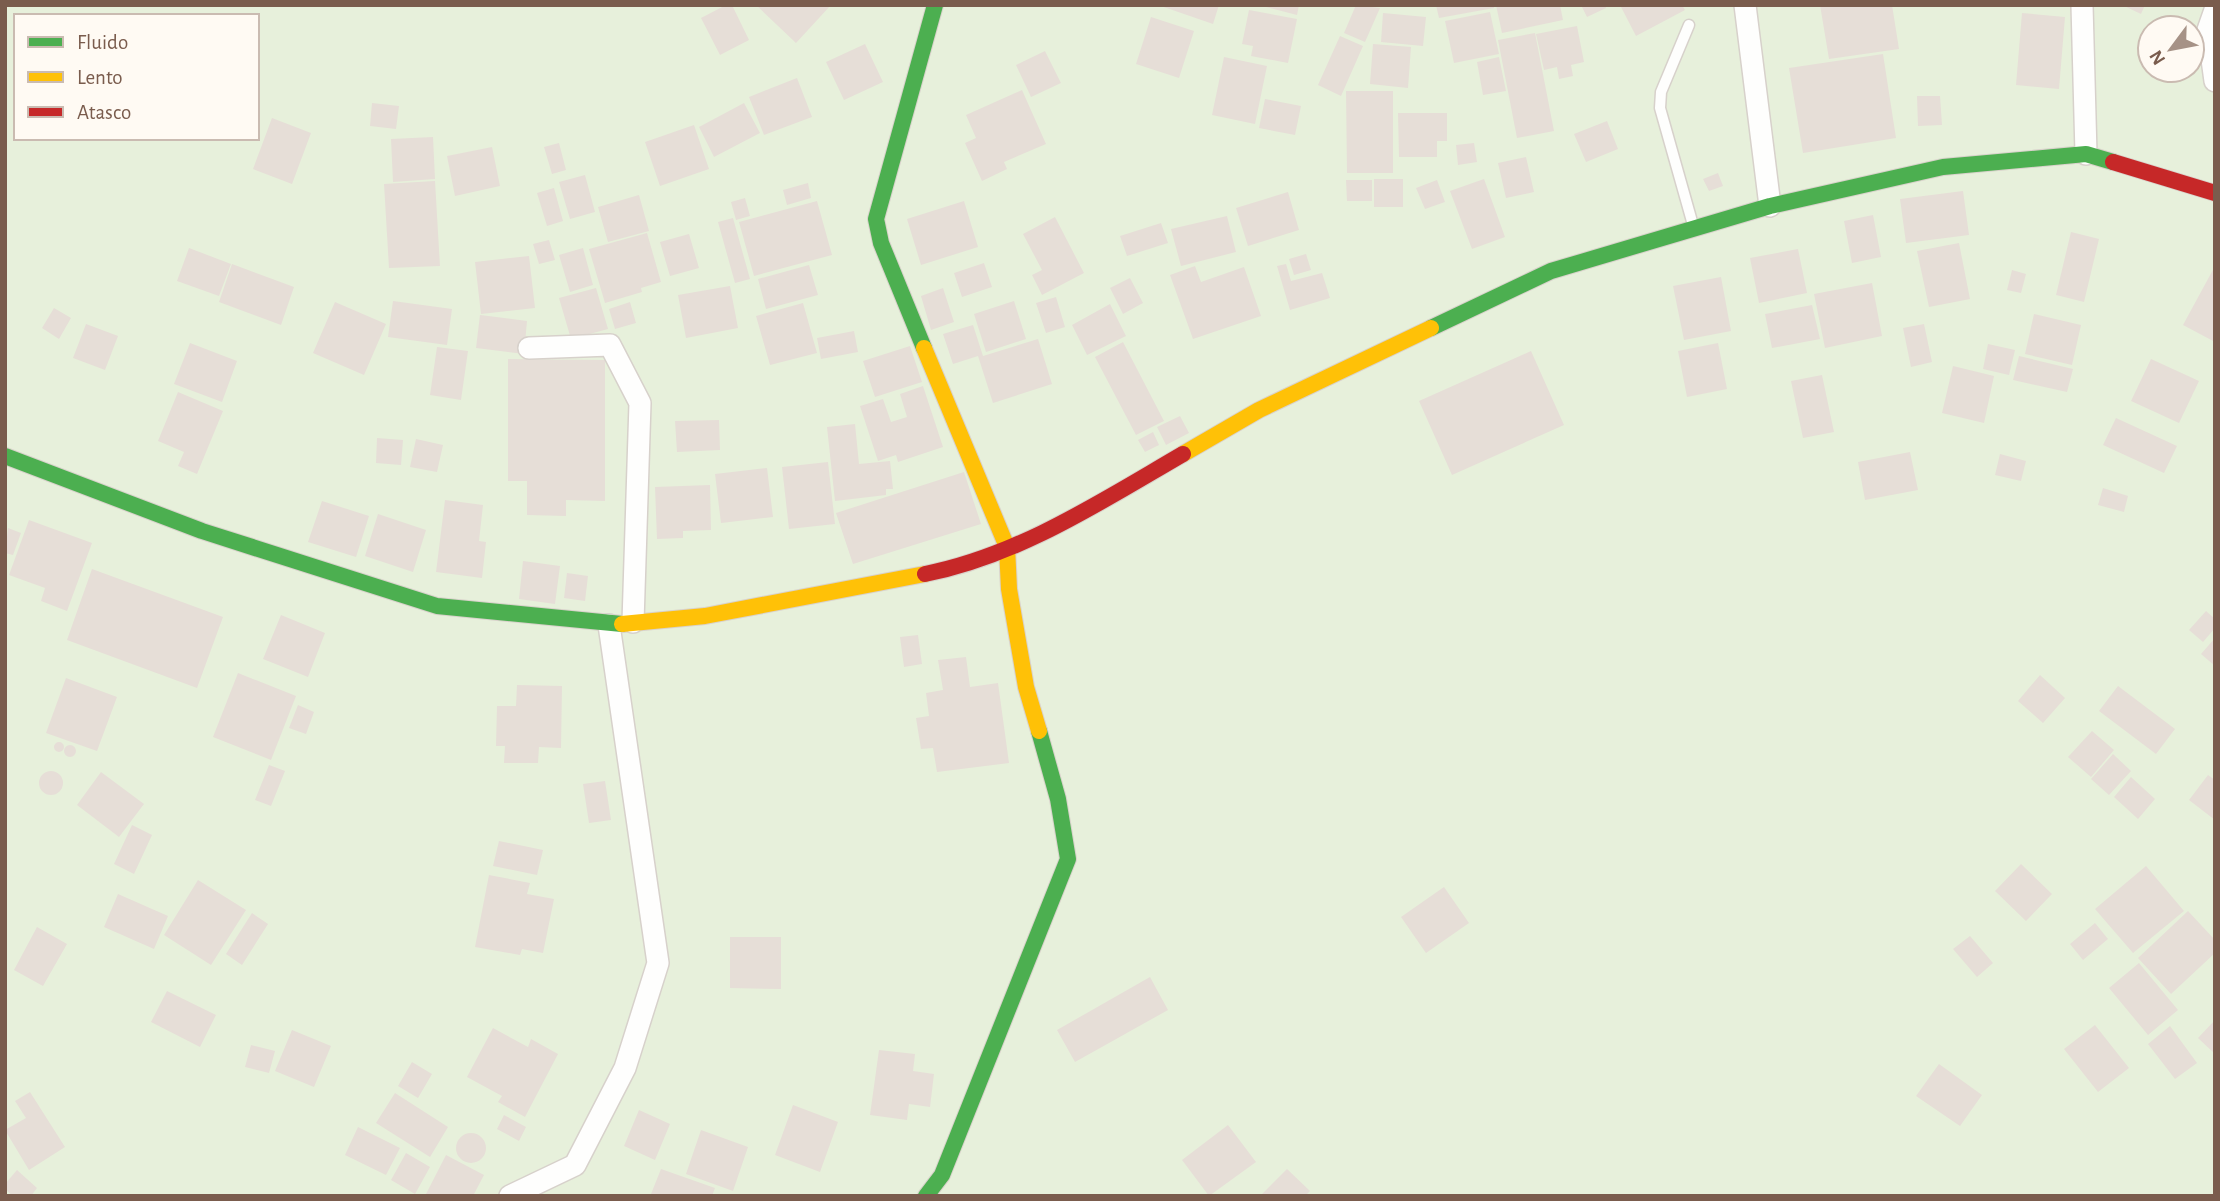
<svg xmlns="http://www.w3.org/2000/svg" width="2220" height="1201" font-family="'Alegreya Sans',sans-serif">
  <rect width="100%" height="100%" fill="#f9f5f0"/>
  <!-- green -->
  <path fill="#e7f0db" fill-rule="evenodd" d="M5,5H2215V1196H5ZM16,16H257V138H16ZM2150,28H2192V70H2150Z"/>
  <!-- building -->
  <path fill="#e6ded7" d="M726,5H732L749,40L720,55L701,18Z
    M756,5H831L796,43Z
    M1158,5H1219L1213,24Z
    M1258,5H1299L1297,15Z
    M1356,5L1380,8L1365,42L1344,33Z
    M1436,5H1494V8L1439,18Z
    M1496,5H1560L1563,20L1502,33Z
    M1581,5H1605L1606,8L1587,17Z
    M1620,5H1682L1685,10L1636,36Z
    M1820,5H1892L1899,49L1829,59Z
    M2122,5H2145L2141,14Z
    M1249,10L1297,19L1288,63L1251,56L1253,46L1242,44Z
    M1490,12L1499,54L1454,63L1445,21Z
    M1383,13L1426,17L1423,46L1381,42Z
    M2022,13L2065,17L2059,89L2016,85Z
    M1151,17L1194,31L1179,78L1136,64Z
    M1577,26L1584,62L1571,65L1573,76L1559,79L1557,67L1544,70L1536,34Z
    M1535,33L1554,131L1517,138L1498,40Z
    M1340,36L1363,46L1341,96L1318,85Z
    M865,44L883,82L844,100L826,62Z
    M1373,44L1411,47L1408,88L1370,84Z
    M1045,51L1061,83L1031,97L1016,65Z
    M1883,54L1896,138L1803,153L1789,68Z
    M1224,57L1267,66L1255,124L1212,115Z
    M1499,57L1506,91L1483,95L1477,62Z
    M797,78L812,117L764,135L749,97Z
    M1022,90L1046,144L1004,162L1007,169L982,181L965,143L976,138L966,115Z
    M1346,91H1393V173H1347Z
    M1917,96H1940L1942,125L1918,126Z
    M1265,99L1301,106L1295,135L1259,128Z
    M372,103L399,106L396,129L370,126Z
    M744,103L760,133L714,157L699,127Z
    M1398,113H1447V141H1437V157H1399Z
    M272,118L311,133L292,184L253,169Z
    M1607,121L1618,149L1586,162L1574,134Z
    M694,125L709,169L660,186L645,142Z
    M433,137L435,179L393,182L391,139Z
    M559,143L566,170L552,174L544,147Z
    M1474,143L1477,162L1458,165L1456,145Z
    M492,147L500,186L455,196L447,156Z
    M1526,157L1534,192L1506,198L1498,163Z
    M1718,173L1723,186L1709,191L1703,179Z
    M585,175L595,212L570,219L559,182Z
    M1374,179H1403V207H1374Z
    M1484,179L1505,237L1472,249L1450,191Z
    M1346,180H1372V201H1347Z
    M1437,180L1445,202L1425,209L1416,188Z
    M435,181L440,266L389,268L384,184Z
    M808,183L811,198L787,205L783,190Z
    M554,188L563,221L547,226L537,193Z
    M1963,191L1969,235L1906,243L1900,199Z
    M1288,192L1299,230L1248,246L1236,208Z
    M639,195L649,231L608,242L598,207Z
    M745,198L750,216L736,220L731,202Z
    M817,201L832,255L754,276L739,222Z
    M964,201L978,247L921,265L907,219Z
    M1873,215L1881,257L1852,263L1844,221Z
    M1227,216L1236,252L1181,266L1171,229Z
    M1055,217L1084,273L1042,295L1032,275L1042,270L1023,234Z
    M733,218L750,279L735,283L718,222Z
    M1161,223L1168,243L1127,256L1120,236Z
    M2071,232L2099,239L2084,302L2056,295Z
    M647,233L661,282L641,288L642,292L605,303L589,249Z
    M689,234L699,268L670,276L660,242Z
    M549,240L555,260L539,264L533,244Z
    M1959,243L1970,299L1929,307L1917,251Z
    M189,248L231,264L219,296L177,281Z
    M583,248L593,285L570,292L559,255Z
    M1798,249L1807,293L1759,303L1750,258Z
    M1306,254L1311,270L1294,275L1289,259Z
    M529,256L535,308L481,314L475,262Z
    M984,263L992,287L962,297L954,273Z
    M232,264L294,287L281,325L219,302Z
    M1286,264L1291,281L1322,273L1330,298L1290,310L1277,266Z
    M809,265L818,295L766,309L758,279Z
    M1195,266L1201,282L1244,267L1261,316L1193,339L1170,275Z
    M2215,266V342L2183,325Z
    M2012,270L2026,274L2021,293L2007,290Z
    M1721,277L1731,331L1684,340L1673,286Z
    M1130,278L1143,303L1123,314L1110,288Z
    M1872,283L1882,336L1825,348L1814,294Z
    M730,286L738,328L686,338L678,295Z
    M596,288L608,329L571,339L559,298Z
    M943,288L954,322L931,330L921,296Z
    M1056,297L1065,327L1046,333L1036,303Z
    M393,301L452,309L447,345L388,337Z
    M1014,301L1026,339L986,352L974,314Z
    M335,302L386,324L364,375L313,353Z
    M630,302L636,323L615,329L609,309Z
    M803,303L817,353L770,365L756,316Z
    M1110,304L1126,336L1087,355L1072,325Z
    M1812,305L1820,339L1772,348L1765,314Z
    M54,308L71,318L59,339L42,328Z
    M2034,314L2081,325L2072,365L2025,354Z
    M480,315L527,321L524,354L476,348Z
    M86,324L118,336L105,370L73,358Z
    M1924,324L1932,362L1911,367L1903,328Z
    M973,325L983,356L1038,339L1052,384L993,403L978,356L953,364L943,334Z
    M854,331L858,352L821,359L817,338Z
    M1123,342L1164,421L1136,435L1095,357Z
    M190,343L237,361L222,402L174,384Z
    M1718,343L1727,389L1687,397L1678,351Z
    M1988,344L2015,350L2009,375L1983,369Z
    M910,346L922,382L875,397L863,361Z
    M437,347L468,351L461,400L430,395Z
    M1531,351L1564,425L1452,475L1419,401Z
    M2019,356L2073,369L2067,392L2013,380Z
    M508,359L605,360V501L566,500V516L527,515V481H508Z
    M2151,359L2199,381L2179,423L2131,401Z
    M1953,366L1994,376L1984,423L1942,413Z
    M1822,375L1834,432L1803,438L1791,381Z
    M923,386L943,447L898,462L896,455L878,461L860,406L883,399L891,422L907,417L900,394Z
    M178,392L223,411L197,474L178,466L184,452L158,441Z
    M1180,416L1189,433L1166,445L1157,427Z
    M2116,418L2177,446L2164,473L2103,445Z
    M719,420L720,450L677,452L675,421Z
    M855,424L859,464L890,461L893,489H886V495L835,501L827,427Z
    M1153,432L1159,445L1145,452L1138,440Z
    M377,438L403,440L401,465L376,463Z
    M416,439L443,445L437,472L410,467Z
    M1910,452L1918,490L1865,500L1858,462Z
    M2000,454L2026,461L2021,481L1995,475Z
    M828,462L835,524L789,529L782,467Z
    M767,468L773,517L721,523L715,474Z
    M964,472L981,524L853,564L836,513Z
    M710,485L711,530L683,531V538L657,539L655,487Z
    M2103,488L2128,496L2124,512L2098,505Z
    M445,500L483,505L479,541L486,542L482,578L436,572Z
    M322,501L369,516L356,557L308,542Z
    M378,514L426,530L413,572L365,556Z
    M29,520L92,543L67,611L41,601L45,588L9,575Z
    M8,528L21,533L13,555L5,553Z
    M523,561L560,566L555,604L519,599Z
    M92,569L223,617L197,688L67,640Z
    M567,573L588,576L585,601L564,598Z
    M2206,611L2215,619V628L2203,642L2189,630Z
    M281,615L325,633L308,677L263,659Z
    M918,635L922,664L904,667L900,637Z
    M2215,638V666L2201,654Z
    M966,657L970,687L998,683L1009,763L937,772L933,748L921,749L916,718L929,716L926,693L943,690L938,660Z
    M238,673L296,696L271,760L213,737Z
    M2040,675L2065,698L2043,723L2018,701Z
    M66,678L117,697L97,751L46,733Z
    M517,685L562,686L561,748L539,747L538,763H504L505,746H496L497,706H516Z
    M2118,686L2175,729L2156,754L2099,711Z
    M298,705L314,712L306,734L289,728Z
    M2092,731L2114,750L2091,777L2068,757Z
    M54 747a5 5 0 1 1 10 0a5 5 0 1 1-10 0Z
    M64 751a6 6 0 1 1 12 0a6 6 0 1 1-12 0Z
    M2113,754L2131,771L2109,795L2091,779Z
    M269,765L285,771L271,806L255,800Z
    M39 783a12 12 0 1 1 24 0a12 12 0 1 1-24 0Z
    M101,772L144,804L119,837L77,805Z
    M2208,775L2215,780V820L2189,800Z
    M2131,777L2155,799L2138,819L2114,797Z
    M605,781L611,820L589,823L583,784Z
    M132,825L152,835L134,874L114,864Z
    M499,841L543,850L537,875L493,866Z
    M2021,864L2052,894L2026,921L1995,891Z
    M2146,866L2184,911L2133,953L2095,909Z
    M489,875L530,883L527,894L554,899L543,953L522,949L520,955L475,947Z
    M198,880L246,910L211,965L164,935Z
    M1444,887L1469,923L1426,953L1401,917Z
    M118,894L168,916L154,949L104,927Z
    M2188,911L2215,940V953L2171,994L2138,958Z
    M252,913L268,924L242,965L226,954Z
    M2095,923L2108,939L2083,960L2070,944Z
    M37,927L67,944L43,986L14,970Z
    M1970,936L1993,963L1977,977L1953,949Z
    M730,937H781V989L730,988Z
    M2139,963L2178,1010L2148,1035L2109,988Z
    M1150,977L1168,1010L1075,1062L1057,1030Z
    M167,991L216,1015L200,1047L151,1022Z
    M2215,1020V1054L2198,1038Z
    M2095,1025L2129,1068L2098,1092L2064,1049Z
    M2170,1026L2197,1063L2175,1079L2148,1044Z
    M493,1028L528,1047L531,1039L558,1054L525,1117L498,1102L502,1096L467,1077Z
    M292,1030L331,1046L314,1087L275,1071Z
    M251,1045L275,1051L269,1073L245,1067Z
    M879,1050L915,1054L913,1071L934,1074L930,1107L909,1104L907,1120L870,1115Z
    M412,1062L432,1074L418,1098L398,1086Z
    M1939,1064L1982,1095L1960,1126L1916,1096Z
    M30,1092L65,1147L29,1170L5,1130L26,1118L15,1101Z
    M395,1093L448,1127L430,1157L376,1123Z
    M793,1105L838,1122L820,1172L775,1155Z
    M639,1110L670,1124L655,1160L624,1146Z
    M504,1115L526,1127L519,1141L497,1129Z
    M1228,1125L1256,1162L1209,1196L1182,1160Z
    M358,1127L400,1148L386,1175L345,1155Z
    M701,1130L748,1147L733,1191L686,1174Z
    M456 1148a15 15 0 1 1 30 0a15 15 0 1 1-30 0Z
    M406,1153L430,1167L415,1194L391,1180Z
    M446,1155L484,1175L473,1196L426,1194Z
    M661,1169L715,1188L712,1196L651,1194Z
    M1287,1169L1310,1191L1305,1196H1260Z
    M17,1170L37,1188L31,1196H13L5,1189V1184Z"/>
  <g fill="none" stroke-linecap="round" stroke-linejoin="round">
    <defs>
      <path id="lane" d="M1689,25L1661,92L1660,108L1693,225"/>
      <path id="street" d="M1745,5L1770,206
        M2082,5L2086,154
        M2215,10L2208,30L2215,81
        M529,348L610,345L640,403L633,622
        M510,1196L575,1165L625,1068L658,963L609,625"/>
      <path id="fast" d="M1431,328L1551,271L1770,206L1943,167L2086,154L2113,162
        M924,348L881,243L876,219L935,5
        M5,456L202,531L437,606L622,624
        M926,1196L942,1175L1068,859L1058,799L1039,731"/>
      <path id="slow" d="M924,348L1007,547L1009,589L1026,687L1039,731
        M1183,454L1259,410L1431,328
        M622,624L705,616L925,574"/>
      <path id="jam" d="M2113,162L2215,193
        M925,574C1018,556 1102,501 1183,454"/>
    </defs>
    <!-- lane casing -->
    <use href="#lane" stroke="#d7d1cb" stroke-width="13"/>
    <!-- street casing -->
    <use href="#street" stroke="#d7d1cb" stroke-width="24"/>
    <!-- fast casing -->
    <use href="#fast" stroke="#d9d2cb" stroke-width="18"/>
    <!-- slow casing -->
    <use href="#slow" stroke="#d9d2cb" stroke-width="18"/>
    <!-- jam casing -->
    <use href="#jam" stroke="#d9d2cb" stroke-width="18"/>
    <!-- lane -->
    <use href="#lane" stroke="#fefefd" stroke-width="10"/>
    <!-- street -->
    <use href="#street" stroke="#fefefd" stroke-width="21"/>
    <!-- fast -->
    <use href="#fast" stroke="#4caf50" stroke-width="16"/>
    <!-- slow -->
    <use href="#slow" stroke="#ffc107" stroke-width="16"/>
    <!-- jam -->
    <use href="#jam" stroke="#c62828" stroke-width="16"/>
  </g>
  <!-- border -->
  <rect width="2220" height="1201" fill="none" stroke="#7a5c4d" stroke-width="14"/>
  <!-- legend -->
  <rect x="14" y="14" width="245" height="126" fill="#fffaf3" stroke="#cabbb1" stroke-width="2"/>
  <rect x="28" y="37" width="35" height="10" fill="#4caf50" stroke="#cabbb1" stroke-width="2"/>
  <text x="77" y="49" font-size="21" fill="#7a5c4d">Fluido</text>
  <rect x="28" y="72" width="35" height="10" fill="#ffc107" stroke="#cabbb1" stroke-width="2"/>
  <text x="77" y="84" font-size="21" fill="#7a5c4d">Lento</text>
  <rect x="28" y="107" width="35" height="10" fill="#c62828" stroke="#cabbb1" stroke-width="2"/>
  <text x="77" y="119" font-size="21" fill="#7a5c4d">Atasco</text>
  <!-- north arrow -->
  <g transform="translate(2171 49) rotate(238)"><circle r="33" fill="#fffaf3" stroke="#cabbb1" stroke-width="2"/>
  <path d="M0-5L12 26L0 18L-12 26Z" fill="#a69286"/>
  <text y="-10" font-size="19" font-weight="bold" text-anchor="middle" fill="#7a5c4d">N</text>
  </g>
</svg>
